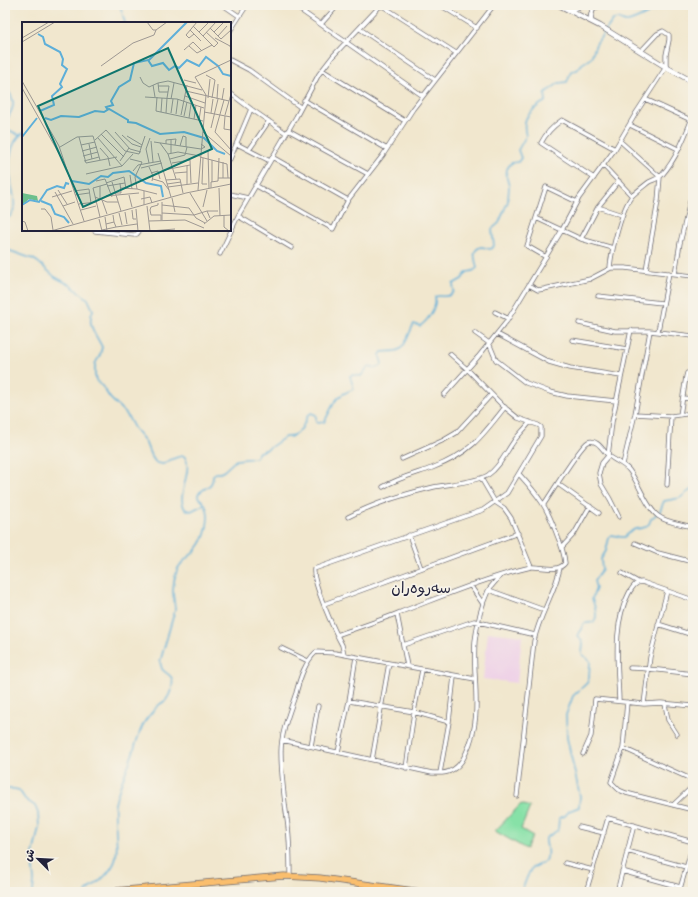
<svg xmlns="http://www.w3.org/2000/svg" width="698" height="897" font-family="Itim,'Playpen Sans Arabic',sans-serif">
  <rect width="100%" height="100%" fill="#f7f3e8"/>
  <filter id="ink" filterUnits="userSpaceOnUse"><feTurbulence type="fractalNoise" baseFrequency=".025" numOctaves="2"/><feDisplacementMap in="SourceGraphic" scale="8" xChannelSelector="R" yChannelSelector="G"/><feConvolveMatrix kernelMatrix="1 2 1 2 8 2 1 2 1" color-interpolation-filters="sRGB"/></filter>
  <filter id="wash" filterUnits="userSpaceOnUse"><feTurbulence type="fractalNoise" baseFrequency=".012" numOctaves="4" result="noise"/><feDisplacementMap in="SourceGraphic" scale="16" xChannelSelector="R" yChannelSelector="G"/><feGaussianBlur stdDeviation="0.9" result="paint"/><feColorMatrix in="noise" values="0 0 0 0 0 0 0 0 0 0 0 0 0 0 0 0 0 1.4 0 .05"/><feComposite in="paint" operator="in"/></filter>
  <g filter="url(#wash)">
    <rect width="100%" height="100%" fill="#f1e7ce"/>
    <!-- built -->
    <path fill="#eed0e7" d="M488,632L522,636L517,683L483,679Z"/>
    <!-- green -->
    <path fill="#87e1a7" stroke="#548271" d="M521,804L530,807L521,829L533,836L526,849L495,831Z"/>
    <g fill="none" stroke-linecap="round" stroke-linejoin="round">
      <!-- stream -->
      <path stroke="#5eafd9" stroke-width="1.5" d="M120,5L125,23
        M5,87C17,101 15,107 5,122
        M5,128L19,135
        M5,221C8,218 11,216 13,212C17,203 12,190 11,181C8,166 9,142 23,133
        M5,249L33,259L38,262L55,277L70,285L83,295L88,299L93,310C86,325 96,334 102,347L100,355L95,364V376L96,380L103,387L110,398L127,415L134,428L145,441L150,454L156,463L163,464C170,460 176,456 184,456C195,469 175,495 185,509L191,511L205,504
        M5,789H14L19,790L25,799L35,806L38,813L39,827L32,859L34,881L33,892
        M86,892C97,883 110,874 115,861C120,847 113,820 115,804C118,789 125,774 130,761C135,748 138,733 145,721C147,718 156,707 159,705C161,703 164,702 166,700C170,695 175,682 171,677C169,674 164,672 162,669L160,662L175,610C175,604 173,598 173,592C173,585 175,574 178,568C182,562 188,557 193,553C204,542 207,532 208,517C208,508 205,502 198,497V494C206,486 213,488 213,475L216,473H220L224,471L236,460L255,458L259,452L268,449L285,437H290L297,433L302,428L308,415L311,413L316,415V422L318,423L324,422C335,404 332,397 354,389L350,376L353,375L361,376L368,367L375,368L381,366L382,364C381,359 378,356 382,352C386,351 391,352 395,351C406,350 409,331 414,324L420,326C428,321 437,306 435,297C441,294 444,299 452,294L454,291L453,284L462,279L467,272L473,271L477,268C476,261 470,250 481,247C485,247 487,249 491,249L494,246L492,229L499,223L508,201L509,186L506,175L507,169L511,163L518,162L521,158L518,150L526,136C522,121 526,115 538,106C540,104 543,103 546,101L545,93L559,83L567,82L571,71L577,70L582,64L591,58L596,44L613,20L618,19C621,20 623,22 627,22C633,22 657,9 664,5
        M521,892L528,875L532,868L546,861C550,851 545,845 546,838L558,830L559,818L565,816L569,811L579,807L580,796L567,738L566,715L573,696L587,683L589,678L590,661L582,654L583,643L578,635L582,629L583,624C586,623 591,623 593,622C599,618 594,604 592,599L596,588L594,581L602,570L601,559L606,551L609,538L612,535L621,537H625L627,534L635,529L643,528L649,524L651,519L660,511L664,501L680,498L689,491L693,489"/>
    </g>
  </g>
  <g filter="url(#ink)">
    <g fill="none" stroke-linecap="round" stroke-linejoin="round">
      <defs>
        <path id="minor" d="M223,5L239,16
          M293,5L423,96
          M381,5L456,53
          M440,5L477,28
          M191,22L192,23
          M321,24L338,5
          M360,29L435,80
          M230,31L247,5
          M230,60L249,70L300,107
          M322,70L405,121
          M230,93L251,109L286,133
          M645,99L691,120
          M304,100L387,149
          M630,125L678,149
          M288,130L368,174
          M620,141L660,177L658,201L646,270
          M237,144L270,161
          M249,150L269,121
          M272,157L348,200
          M230,159L251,109
          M603,165L632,196
          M594,178L541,143C546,133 552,127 562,120L615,149
          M255,185L333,229L348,200L383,155L413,109L494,5
          M230,194L248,198
          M598,207L622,215
          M238,216L292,248
          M536,218L581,239L613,248
          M95,231L134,235L137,234L140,230
          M581,239L598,207L619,181
          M220,254L238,216L296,117L319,74L333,56L381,5
          M546,257L527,246L546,187L577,202
          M610,268C611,252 622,208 632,196C637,191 644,186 649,182C653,180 658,179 662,175C677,158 685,136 693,116
          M675,274L680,243L693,189
          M529,285L538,290L544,289L590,279L611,268H625L693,276
          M598,296L662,303
          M507,321L562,230L579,198L615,149L636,113L666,67V55L669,40V35L663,31L657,34L641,51
          M579,323L615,331H650L693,336
          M658,331L669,273
          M475,333L489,343L496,360L526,383L550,392L567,396L616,401
          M497,334L549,362L570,368L621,376
          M572,340L627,349
          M444,395L478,357L507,321V318L495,312
          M683,398L693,399
          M635,414L671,416L693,413
          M680,415L686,377L687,373H693
          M402,459L444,440L456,433L491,395
          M623,464L635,414L650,331
          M481,478L495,502L504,508L511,518L531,567
          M558,484L599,513
          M667,485L671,416
          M383,487C398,478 415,474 432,468C469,454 481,438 505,407
          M544,504C551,494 580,446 588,442C596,438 603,450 607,454C614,461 623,463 629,470C639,483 646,507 658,516C667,523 682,524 693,527
          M348,517C375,503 404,494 434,487C448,484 477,482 488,475C500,467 506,452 514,441C519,434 525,429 530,422
          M619,517L610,499L601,484L599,473L602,463L608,456L612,422L631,330
          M409,535L421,568
          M635,543L658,553L693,562
          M562,547L574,534L590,506
          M622,573L638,582
          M470,585L483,604
          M489,590L544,610
          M324,604L518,533
          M397,614L407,666
          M658,624L693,635
          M688,632L693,624
          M337,635C357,628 378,621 398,613C438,598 477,581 519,570C523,569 527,568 531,567C542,566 558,573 565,563C564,553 561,544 557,535C547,507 539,496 519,474
          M403,645L474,621L535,635
          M281,648L308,661
          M344,654L342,645C335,632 312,582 314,569L483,510L507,493L541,436V427L538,425L518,418L503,406L467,369L450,354
          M630,668C651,668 672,672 693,674
          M349,701L414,712L449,722
          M619,701C618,667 612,624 629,593C632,588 635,582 642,582L693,600
          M627,702L623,748L611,782L619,790L626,793L693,810
          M644,704L650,657L667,591
          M665,704L668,720L677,734
          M282,740L432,773C439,773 445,774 450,771C458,768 463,760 466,753C484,716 472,680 475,641C477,625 481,606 488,591C491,586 496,581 500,576
          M311,746L318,706
          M623,748L693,780
          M338,752L349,701L356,657
          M583,754L591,736L595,699L644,704L661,703L693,706
          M372,760L389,663
          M406,768L414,712L422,670
          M440,773L449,722L454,676
          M517,796L534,641C539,615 555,593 560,568
          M673,805L693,786
          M579,827L604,833
          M627,851L686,867
          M565,863L593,870
          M622,871L680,887
          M290,876C290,857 290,838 287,819C284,796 281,775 281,752C281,732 290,711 296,693C300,678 305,662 316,652L335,653L475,679
          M586,892L608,818L693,842
          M617,892L634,825
          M679,892L693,845"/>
        <path id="tertiary" d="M559,5L600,26L666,67L693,82
          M570,10L584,5
          M591,21V16L593,8L602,5"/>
        <path id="primary" d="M102,892L284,876L320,878L422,892"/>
      </defs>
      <!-- minor casing -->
      <use href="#minor" stroke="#6a676e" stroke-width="5"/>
      <!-- tertiary casing -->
      <use href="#tertiary" stroke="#6a676e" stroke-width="6"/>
      <!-- primary casing -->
      <use href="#primary" stroke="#6a676e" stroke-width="7"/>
      <!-- minor -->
      <use href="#minor" stroke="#fff" stroke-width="3.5"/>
      <!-- tertiary -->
      <use href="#tertiary" stroke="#fff" stroke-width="4.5"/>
      <!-- primary -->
      <use href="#primary" stroke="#fabe6d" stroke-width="5.5"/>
    </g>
  </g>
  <g text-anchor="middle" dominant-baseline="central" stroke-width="3.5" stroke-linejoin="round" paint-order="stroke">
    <!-- neighbourhood labels -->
    <g font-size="15" fill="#22223b" stroke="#f7f3e8">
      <text x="421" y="588">سەروەران</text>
    </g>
  </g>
  <!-- overview -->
  <g transform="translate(22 22)">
    <rect width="209" height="209" fill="#f1e7ce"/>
    <path d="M0,171L15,174L16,179L7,177L0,183Z" fill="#6dbf8c"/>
    <path fill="none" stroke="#5eafd9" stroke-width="2" d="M16,12L21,15L23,22L38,30L41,37L40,43L45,47L38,62L40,65L30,74L32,83L18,89M127,38L165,0M86,88L84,85L91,83L89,79L97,65L108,58L112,41L126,38L130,44L141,41L147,48L153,44L157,46L165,38L177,44L184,35L196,44L201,52L209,54M23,96L29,98L39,94L57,95L73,89L82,90L87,87L106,98V100L114,101L138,112L162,110L182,116L195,129L203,132M0,115L15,96M50,159L67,162L79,154L86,155L91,151L107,149L124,161L139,164L141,175M19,179L29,183L33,192L42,195L47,201M0,183L8,178L17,180L25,168L35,164L42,166L44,161L47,162"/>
    <path fill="none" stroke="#9e9893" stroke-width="1" d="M125,0L131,8H134M171,4L192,25L196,21L184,10M188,6L199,17L209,8M134,8L145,0M168,8L179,19M177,10L186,1M192,10L201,1M172,12L167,16L164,13L175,0M181,14L194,0M196,14L205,4M0,16L27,0M193,16L208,24L209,27M0,20L33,0M167,24L175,31L190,23M162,28L171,20L180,29M79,44L111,21L132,13L134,8M184,53L193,58L190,76M118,55L121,61L127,65L136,61L137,70H146M162,58L174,61M0,59L37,124L62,199M136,61L146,59L180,68M131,63L133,75M136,64H147L145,76M0,66L40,137M164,69L207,79M163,74L183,81M123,75L155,77L182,86M135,75L134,89L181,99M186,76L188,57M149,77L152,61M195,77L196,62M200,78L202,66M202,78L193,110L209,128M139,90L140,76M182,90L209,95M144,91L145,76M149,91L151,77M189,91L191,77M154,92L156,77M159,93L165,63M203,93L209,72M162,94L165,80M203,94L202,107L209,108M167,96L169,82M172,97L174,83M177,98L179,85M189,106L196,77M93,110L108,127L119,130M181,110L209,134M79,112L102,135M100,113L110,122L119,125M105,114L120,123M57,115L64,141L95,135M76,116L100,144L111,132M73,118L84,108L103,129L117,132L123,114M149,118V131M129,119L131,140M132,120L179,127L183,125L179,122M138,121L146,132L154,157M67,122L70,137M144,122V118L154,117L153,123M59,123L73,120M158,124L161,114L164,115V125M38,125L55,115L71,114L78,138M78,126L86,135L88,144M60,129L75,125M186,129L187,166M136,131L149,175M146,132L156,130L178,134M61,134L76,130M178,135L205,142L206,156M181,136L180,162H185M108,137L120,140L113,155L115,167M148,137L163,133L165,125M190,138V160M62,139L77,135M98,139L107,126M201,140V156M127,141L124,127L128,116M150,141L168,138L169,161M165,144V162M127,145L131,154L130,159M119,146L140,141M142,148L168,143M111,149L116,143L139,139M129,151L136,149L138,157M153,151L165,150M64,152L100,144M108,153L110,167M196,156H209M131,157L141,160L147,168M144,158L158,157L161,171M74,159L83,157L90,175M90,160L99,189M84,161L102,155L104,167M145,162L159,160M85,164L103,161M146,165L176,161M99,166L115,167L135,172M189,166V160L196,159L197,136M197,166L198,194M36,168L45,182M176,168L184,73L173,55L209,38M52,169L67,167L69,181M122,169V183M33,170L51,202M94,171H99L98,161M168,171L185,199M53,173L67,171M107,173L110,185M84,174L117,171M30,175L50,169M73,175L85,180H96M150,176L153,190M78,177V164M119,177L128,175L130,181M80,178L85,192M140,180V198M136,181V183L129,185L128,188L129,193H139V198M57,182L74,180M140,183L167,186L174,196L183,201M41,184L53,180M125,184L128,209M181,185L185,168M19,187H23L29,195L31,208M114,187L116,209M59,188L74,184M110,188L111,197H114M103,190L105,202M97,191L100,203M140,191L172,193L185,189M202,193V205L207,209M78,195L71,166L85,162M83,195L85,209M188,196L185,189H196M77,197L80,209M0,199L3,200L6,209M127,199L163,198L182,206M84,202L92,200L91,193M182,202L192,194L209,193M94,205L115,202M80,208L94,205L92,200M29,209L164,171L209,162M128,209L153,207"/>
    <path fill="#0f766e" fill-opacity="0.15" stroke="#0f766e" stroke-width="2" d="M146,26L190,127L61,185L16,84Z"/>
    <rect width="209" height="209" fill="none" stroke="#22223b" stroke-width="2"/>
  </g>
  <!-- margin -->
  <rect width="698" height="897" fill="none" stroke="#f7f3e8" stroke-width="20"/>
  <!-- north arrow -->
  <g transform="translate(38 859) rotate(294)" stroke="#f7f3e8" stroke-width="3" paint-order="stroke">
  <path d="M0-3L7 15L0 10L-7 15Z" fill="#22223b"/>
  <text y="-6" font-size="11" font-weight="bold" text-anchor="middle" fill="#22223b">ش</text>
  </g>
</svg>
